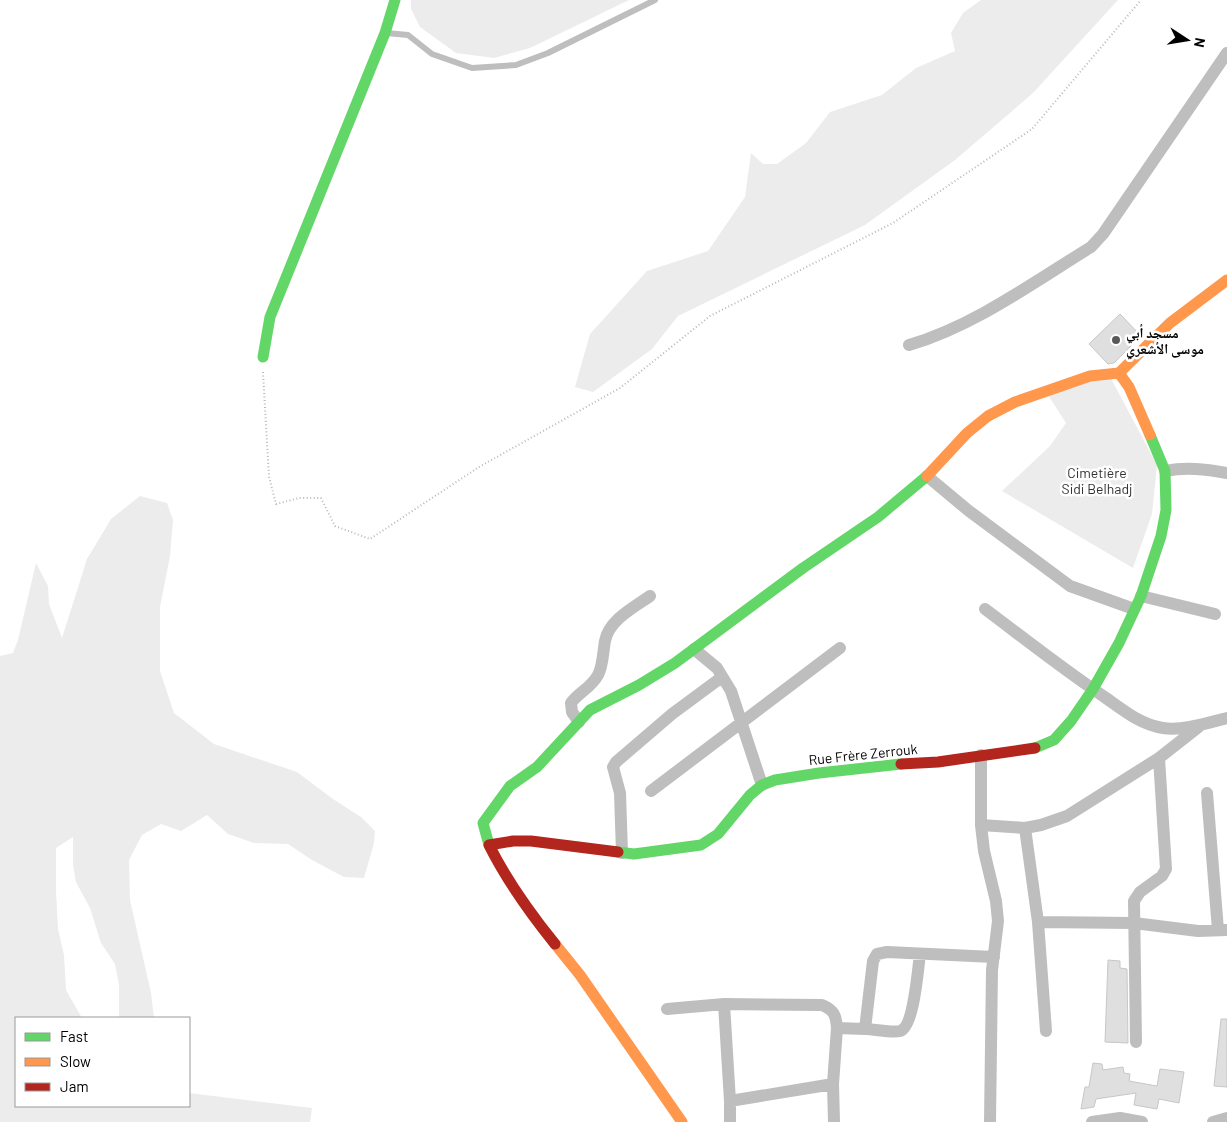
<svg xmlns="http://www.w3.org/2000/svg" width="1227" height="1122" font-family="Barlow,'Noto Naskh Arabic',sans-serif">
  <rect width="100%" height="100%" fill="#fff"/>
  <!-- green -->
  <path fill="#ececec" d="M411,0H629L530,48L494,58L456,53L420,27L411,9Z
    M981,0H1118L1033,93L955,160L865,225L678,316L652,349L593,392L575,387L590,334L647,271L708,251L745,197L751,153L763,164H777L806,143L830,112L882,95L916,68L955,51L951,33L963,13Z
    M1107,371L1157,465L1152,514L1133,568L1002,491L1050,446L1066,423L1048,395Z
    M140,496L167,503L173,520L170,556L160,607V671L174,713L214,744L297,772L333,799L361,817L375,831L374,843L364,878L344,877L312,860L288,844L254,843L228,834L207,815L181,831L161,824L142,835L129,860L130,900L151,993L154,1018H119V985L115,964L101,943L90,908L76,882L73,865V837L56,848V891L58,929L64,955L66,990L82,1018H16V1106H189V1093L312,1108L310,1122H0V656L13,653L18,640L36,563L48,586L49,604L62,638L87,559L111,519Z"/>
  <!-- building -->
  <path fill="#dfdfdf" stroke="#c7c7c7" d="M1120,314L1141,336L1114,363L1108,364L1089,344Z
    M1108,960L1120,961V968L1127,969L1128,1043L1105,1042Z
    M1221,1019H1227V1087L1214,1086Z
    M1093,1063L1102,1064L1103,1070L1123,1067L1124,1073L1130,1074L1129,1081L1157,1086L1160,1069L1184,1072L1179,1103L1159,1099L1157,1109L1134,1105L1136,1093L1096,1099L1094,1107L1081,1109L1085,1087H1089Z"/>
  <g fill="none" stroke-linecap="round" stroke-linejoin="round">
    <!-- path -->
    <path stroke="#b9b9b9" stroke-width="2" stroke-dasharray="1 2.5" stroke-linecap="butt" d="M263,372L269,477L276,504L299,498H321L335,526L370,539L479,467L620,388L710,316L893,223L1032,129L1141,0"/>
    <!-- lane -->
    <path stroke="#bebebe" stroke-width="6" d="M386,33L408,35L432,54L472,68L516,65L548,53L655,0"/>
    <!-- street -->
    <path stroke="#bebebe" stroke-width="12" d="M909,345C974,326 1034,282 1091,247L1103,234L1227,53
      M1165,471C1186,467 1205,469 1227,473
      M927,476L969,511L1070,586L1134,609
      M1141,596L1215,614
      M985,609C1025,639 1064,670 1106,698C1123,710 1141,725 1163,728C1183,731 1207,723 1227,718
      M694,649L717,668L731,691L762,785
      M579,722L572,712L571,703C579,692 591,688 598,675C603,666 603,652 605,641C609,620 633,608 650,596
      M981,755V825L984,851L996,901L998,921L992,970L990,1122
      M651,791L840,648
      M1207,793L1218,930
      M981,825L1025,828L1041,825L1067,816L1159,758L1201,725
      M1025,828L1038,922L1046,1031
      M622,853L620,793L613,767L616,762L672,714L722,677
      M1038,922L1134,923L1198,931L1227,930
      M724,1004L822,1005C834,1010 836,1015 837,1028
      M667,1009L724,1004L730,1101
      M865,1029C874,1029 892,1033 900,1031C914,1027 918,968 920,954
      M1136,1042L1134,901L1140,892L1162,876L1166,869L1159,758
      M730,1122V1101L833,1084
      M834,1122L833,1084L837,1028L865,1029L873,961L877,954L887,952L994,957
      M1092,1122L1120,1118L1142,1122
      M1213,1122L1227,1118"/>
    <!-- fast -->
    <path stroke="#63d668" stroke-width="11" d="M263,357L270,317L385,33L395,0
      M1035,748L1054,740L1071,721L1093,689L1119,643L1141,596L1161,536L1166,510L1165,471L1150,435
      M489,845L483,823L510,786L537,767L590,710L639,685L675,663L803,568L878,517L927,476
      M618,852L634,854L701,845L718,834L750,795L762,785L775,780L819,773L901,764"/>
    <!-- slow -->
    <path stroke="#ff974d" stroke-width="11" d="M1150,435L1129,387L1119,373L1170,323L1227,280
      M927,476L967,433L988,416L1015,402L1090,376L1119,373
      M555,944L580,975L682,1122"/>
    <!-- jam -->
    <path stroke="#b3261e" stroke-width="11" d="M901,764L938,762L1035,748
      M555,944C530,913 507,881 489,845L513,841H531L618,852"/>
  </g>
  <!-- markers -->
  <circle fill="#595959" stroke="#fff" stroke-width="2" cx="1116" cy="340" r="5"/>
  <g text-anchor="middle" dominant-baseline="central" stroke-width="5" stroke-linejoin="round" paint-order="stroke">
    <!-- poi labels -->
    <g font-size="14" font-weight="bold" fill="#000" stroke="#fff" text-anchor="start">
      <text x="1126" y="332">مسجد أبي<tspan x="1126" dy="16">موسى الأشعري</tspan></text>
    </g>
    <!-- park labels -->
    <g font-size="14" fill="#333" stroke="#fff">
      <text x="1097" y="472">Cimetière<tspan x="1097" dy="16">Sidi Belhadj</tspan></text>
    </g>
    <!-- street labels -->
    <g font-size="14" fill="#000" stroke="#fff">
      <text transform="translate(863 754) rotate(-6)">Rue Frère Zerrouk</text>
    </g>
  </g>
  <!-- legend -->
  <rect x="15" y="1017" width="175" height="90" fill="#ffffff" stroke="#999999"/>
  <rect x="25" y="1033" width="25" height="8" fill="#63d668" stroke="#999999"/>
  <text x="60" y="1042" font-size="15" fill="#000000">Fast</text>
  <rect x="25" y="1058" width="25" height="8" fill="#ff974d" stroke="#999999"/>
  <text x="60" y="1067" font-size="15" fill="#000000">Slow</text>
  <rect x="25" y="1083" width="25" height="8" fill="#b3261e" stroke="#999999"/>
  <text x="60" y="1092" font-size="15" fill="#000000">Jam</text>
  <!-- north arrow -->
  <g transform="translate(1187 40) rotate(102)" stroke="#ffffff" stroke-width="4" paint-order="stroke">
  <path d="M0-4L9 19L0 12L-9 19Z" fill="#000000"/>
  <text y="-8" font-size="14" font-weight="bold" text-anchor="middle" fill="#000000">N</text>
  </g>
</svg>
